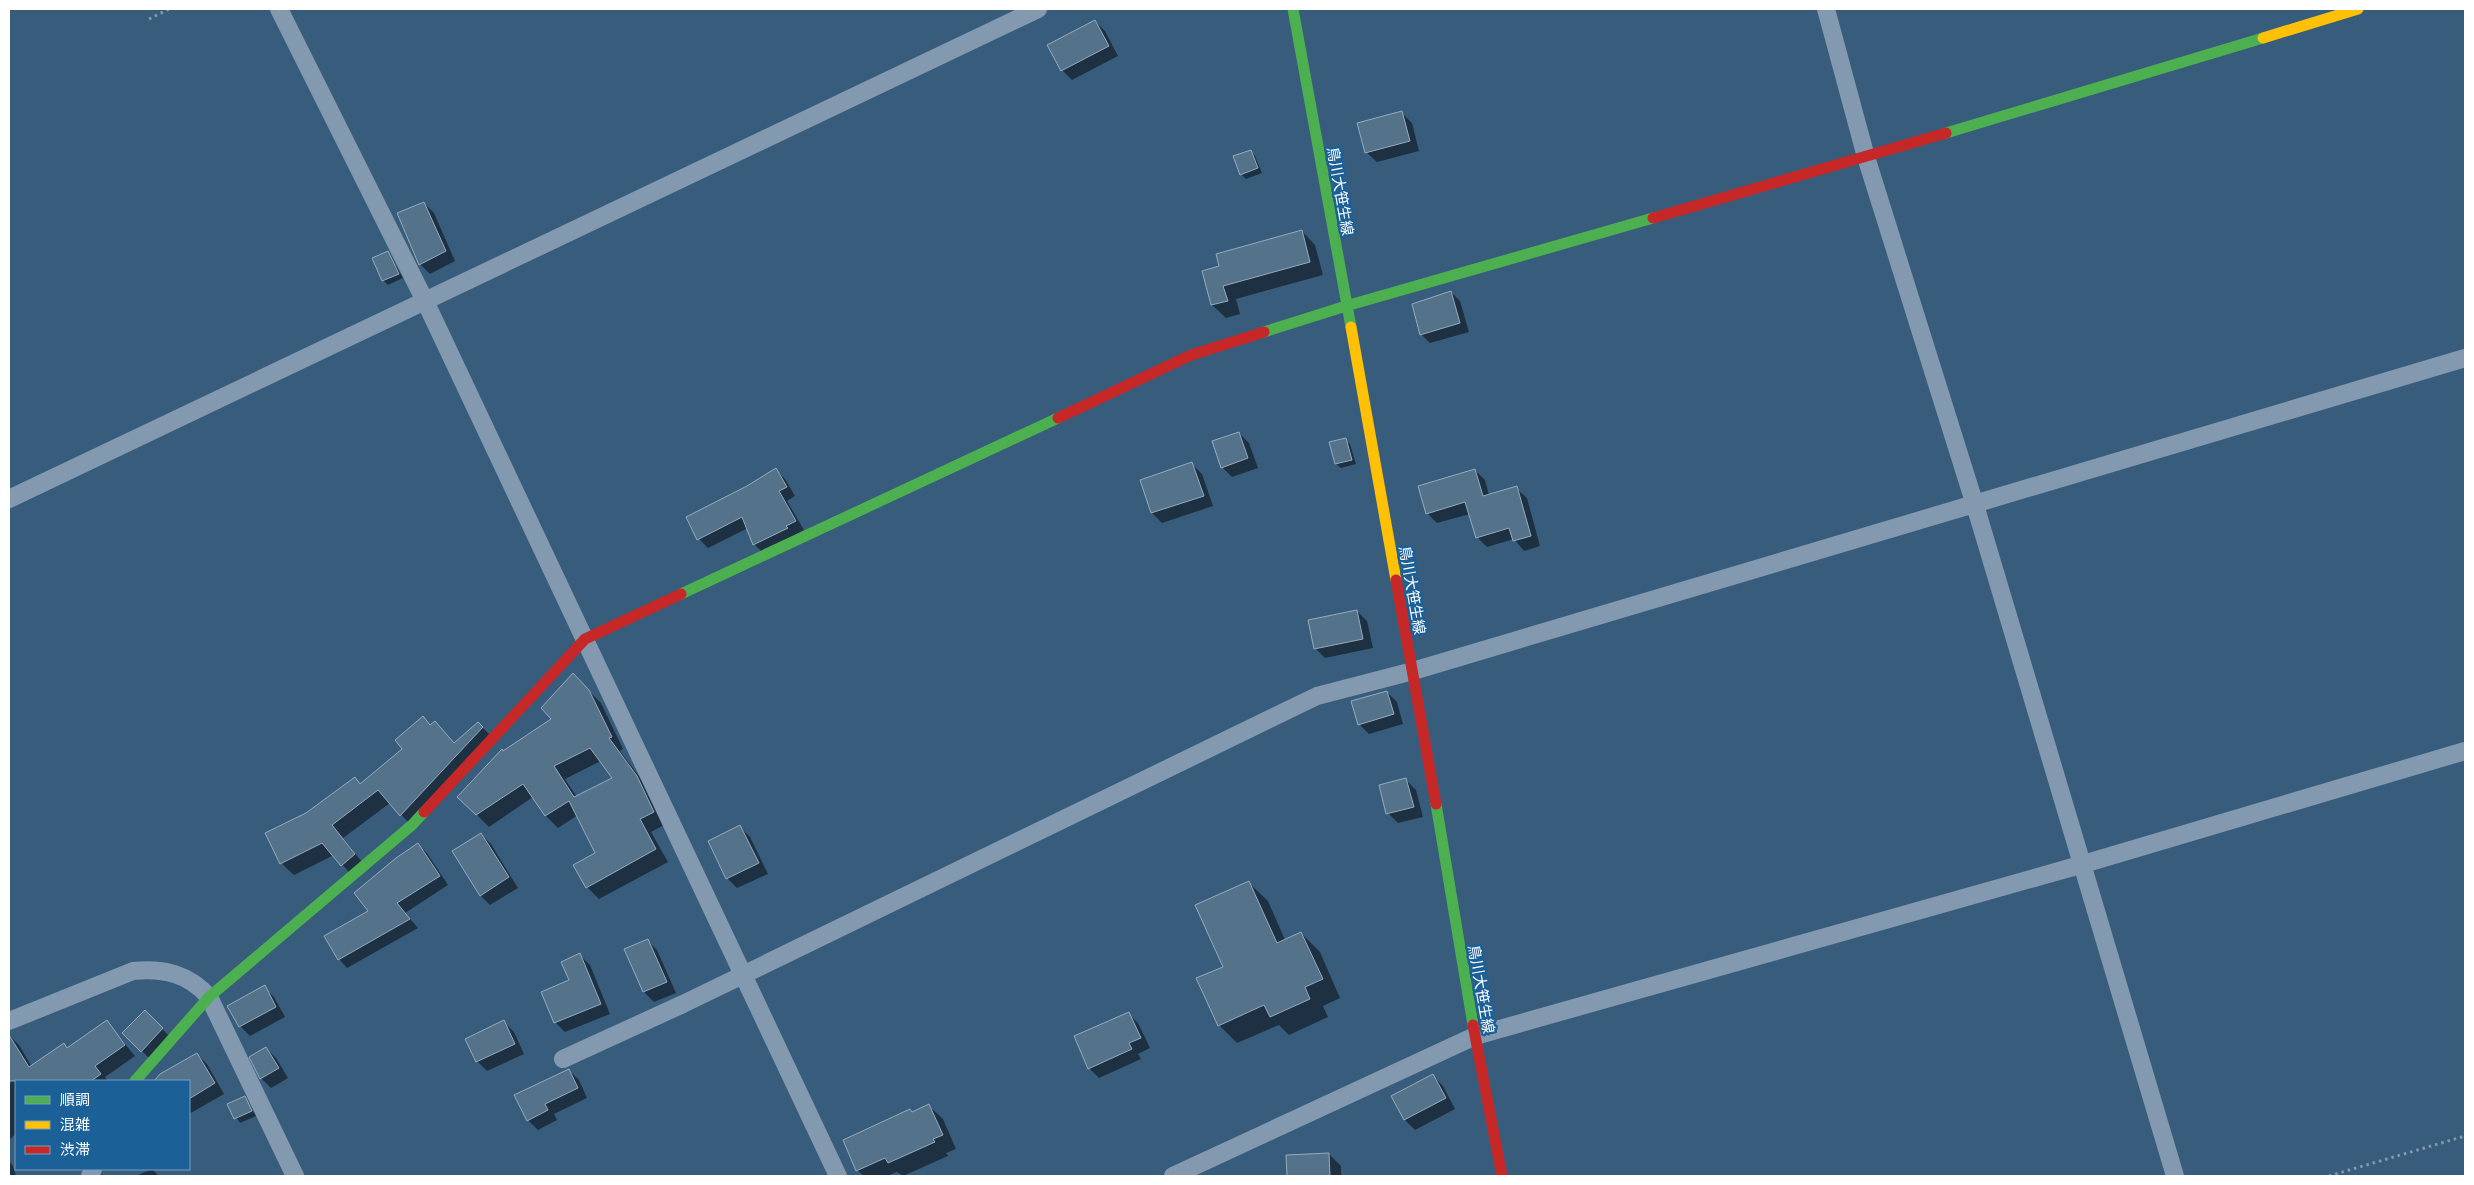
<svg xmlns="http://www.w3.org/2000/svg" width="2474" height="1185" font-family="'Open Sans','Noto Sans JP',sans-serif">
  <rect width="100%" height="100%" fill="#385d7c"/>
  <!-- shadow -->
  <path fill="#0007" fill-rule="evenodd" d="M1095,21L1105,31L1118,56L1072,80L1062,70Z
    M1402,113L1412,123L1419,151L1377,162L1366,152Z
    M1251,151L1255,156L1262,173L1246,179L1241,174Z
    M424,203L434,213L455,261L430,274L420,264L409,243Z
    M1302,231L1315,245L1323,275L1236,299L1240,314L1226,318L1212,305L1203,271L1221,267Z
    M388,252L403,278L388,285L383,280L373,259Z
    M1451,292L1460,301L1469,332L1430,343L1421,334Z
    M1239,433L1249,443L1258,468L1232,477L1222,467Z
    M1345,439L1350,444L1356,464L1341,468L1336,464Z
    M1192,464L1202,474L1213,506L1162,523L1152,513L1141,480Z
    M776,470L785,479L795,496L787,501L804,530L763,553L754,544L748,528L708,548L699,539L687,518L748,487Z
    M1475,470L1485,480L1489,495L1516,488L1527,498L1540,546L1524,551L1514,539L1487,547L1477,537L1470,514L1437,523L1427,513Z
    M1357,611L1367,621L1373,648L1325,658L1315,648Z
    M573,675L601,703L623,749L620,751L649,789L666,824L651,832L668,862L599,899L587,887L597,853L578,815L558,828L546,816L533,797L489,827L471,809L503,753L553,719ZM601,761L614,778L577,797L565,779Z
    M1387,692L1397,702L1403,724L1369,734L1359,724Z
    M478,723L490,735L413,827L390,803L343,838L366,867L354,878L334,855L294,875L281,863L361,785L431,726L454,744Z
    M1406,780L1416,790L1423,817L1398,823L1388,813Z
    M740,827L750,837L768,874L737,888L727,878Z
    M481,834L491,844L518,888L490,905L480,895Z
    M418,845L427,853L448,885L405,913L418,928L347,968L339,959Z
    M1249,883L1268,901L1285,940L1301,933L1320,952L1340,998L1323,1006L1328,1017L1289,1035L1279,1025L1237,1043L1219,1025L1225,967Z
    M647,940L657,950L676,993L654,1002L644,992L626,950Z
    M580,955L590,965L610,1014L565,1032L555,1022Z
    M264,987L274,997L285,1017L250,1036L240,1026Z
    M145,1011L172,1039L152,1061L124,1033Z
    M1128,1013L1138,1023L1150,1048L1138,1054L1141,1059L1099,1078L1089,1068Z
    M107,1022L135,1056L105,1077L108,1081H16V1134L9,1140V1085L11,1083L9,1080V1035L19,1045L32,1067L68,1049Z
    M504,1022L514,1032L524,1054L487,1071L477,1061Z
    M266,1048L276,1058L288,1078L271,1088L261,1078L251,1057Z
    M197,1054L207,1064L224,1094L189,1114V1081H159L158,1079Z
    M569,1070L579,1080L587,1098L554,1114L557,1120L538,1130L528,1120Z
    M1433,1076L1443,1086L1455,1109L1415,1130L1405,1120L1393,1096Z
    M244,1097L256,1116L240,1123L228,1104Z
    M929,1106L943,1119L956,1149L946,1153L948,1156L903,1176L897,1172L887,1176H864L857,1170L912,1113Z
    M1329,1154L1341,1166V1176H1288L1287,1156Z
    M9,1161L13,1166L16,1176H9Z
    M152,1169L159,1176H136Z"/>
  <!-- building -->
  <path fill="#55728b" stroke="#96abbc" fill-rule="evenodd" d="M1095,20L1109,46L1061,71L1047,45Z
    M1402,111L1410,141L1365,153L1357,123Z
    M1251,150L1258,168L1240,175L1233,156Z
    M424,202L446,251L419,265L397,213Z
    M1302,230L1310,262L1223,286L1228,301L1211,305L1202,271L1219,266L1216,254Z
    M388,251L399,274L382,281L372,258Z
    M1451,291L1460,323L1420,335L1412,304Z
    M1239,432L1248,458L1221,468L1212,441Z
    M1346,438L1352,460L1335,464L1329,442Z
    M1192,462L1204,496L1151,513L1140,480Z
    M776,468L787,487L779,491L796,521L786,526L788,528L753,545L742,517L697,540L686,517L747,486Z
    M1475,469L1483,496L1517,486L1531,536L1513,541L1509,528L1476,538L1465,502L1426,514L1418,486Z
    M1357,610L1363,639L1314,649L1308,620Z
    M573,673L589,690L612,737L609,738L637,776L654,812L640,819L656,849L586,888L573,865L595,853L569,801L545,816L523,784L476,815L457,797L502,749L503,751L551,719L541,708ZM590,748L612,778L574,797L554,766Z
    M1387,691L1394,714L1358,725L1351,701Z
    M423,716L430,725L435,721L454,743L478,722L483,727L400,816L378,790L332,825L355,854L341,866L322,843L280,864L265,833L306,813L355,777L360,784L402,749L395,740Z
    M1406,778L1414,807L1386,814L1379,785Z
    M740,825L759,863L726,879L708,841Z
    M481,833L509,877L480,896L452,851Z
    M418,843L440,876L397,903L410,919L338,960L324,936L368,911L354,893L396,858Z
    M1249,881L1277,943L1301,932L1323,979L1305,987L1310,999L1270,1017L1264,1005L1218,1026L1196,978L1223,967L1195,905Z
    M648,939L667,982L643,992L624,949Z
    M580,953L601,1004L554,1023L541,992L569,980L561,962Z
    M265,985L276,1007L239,1027L227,1006Z
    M145,1010L163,1028L141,1052L122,1033Z
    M1129,1012L1141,1038L1129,1043L1132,1049L1088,1069L1074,1036Z
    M107,1020L125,1045L95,1066L101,1074L91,1081H9V1035L29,1067L64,1043L67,1048Z
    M504,1020L515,1044L476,1062L465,1039Z
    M266,1047L279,1068L260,1079L249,1057Z
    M197,1053L215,1083L189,1099V1081H154L160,1074Z
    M569,1069L578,1088L545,1104L548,1110L527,1121L514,1095Z
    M1433,1074L1446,1098L1404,1120L1391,1096Z
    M245,1096L252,1111L234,1119L227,1104Z
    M929,1104L943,1135L933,1139L935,1142L888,1163L885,1158L856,1171L843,1140L910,1109L912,1112Z
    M1329,1153L1330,1176H1287L1286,1155Z"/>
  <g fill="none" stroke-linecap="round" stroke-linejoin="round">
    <!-- path -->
    <path stroke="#8299af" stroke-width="3" stroke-dasharray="2.5 4" stroke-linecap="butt" d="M149,19L169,9
      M2329,1176L2465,1136"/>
    <!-- street -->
    <path stroke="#8299af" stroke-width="18" d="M279,9L426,303L838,1176
      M1826,9L1866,157L1975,505L2175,1176
      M9,499L1038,9
      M9,1021L133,971C164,968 189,974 209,997L295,1176
      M563,1059L683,1004L1317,696L1413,671L2465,358
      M90,1176L93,1169
      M1173,1176L1475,1036L2080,865L2465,751"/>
    <!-- fast -->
    <path stroke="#4caf50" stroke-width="11" d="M1293,9L1351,327
      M1946,133L2263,38
      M1264,332L1346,306L1653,218
      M681,594L1058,418
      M1436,804L1473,1025
      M135,1081L209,997L412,825L424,812"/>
    <!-- slow -->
    <path stroke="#ffc107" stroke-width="11" d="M2263,38L2358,9
      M1351,327L1396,580"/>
    <!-- jam -->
    <path stroke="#c62828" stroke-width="11" d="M1653,218L1946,133
      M1058,418L1191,355L1264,332
      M1396,580L1436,804
      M424,812L585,639L681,594
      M1473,1025L1502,1176"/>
  </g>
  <g text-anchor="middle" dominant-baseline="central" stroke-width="5" stroke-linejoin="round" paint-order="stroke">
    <!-- street labels -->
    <g font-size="15" fill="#fff" stroke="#1c6098">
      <text transform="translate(1341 191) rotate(80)">鳥川大笹生線</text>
      <text transform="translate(1413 590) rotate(80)">鳥川大笹生線</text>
      <text transform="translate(1482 989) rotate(80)">鳥川大笹生線</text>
    </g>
  </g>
  <!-- border -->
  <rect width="2474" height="1185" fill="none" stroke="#ffffff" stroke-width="20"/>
  <!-- legend -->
  <rect x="15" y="1080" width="175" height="90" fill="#1c6098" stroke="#77a0c1"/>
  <rect x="25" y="1096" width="25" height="8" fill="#4caf50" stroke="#77a0c1"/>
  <text x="60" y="1105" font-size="15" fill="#ffffff">順調</text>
  <rect x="25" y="1121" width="25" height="8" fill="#ffc107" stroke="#77a0c1"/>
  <text x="60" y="1130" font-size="15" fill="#ffffff">混雑</text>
  <rect x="25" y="1146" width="25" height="8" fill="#c62828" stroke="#77a0c1"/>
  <text x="60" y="1155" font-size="15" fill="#ffffff">渋滞</text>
</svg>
